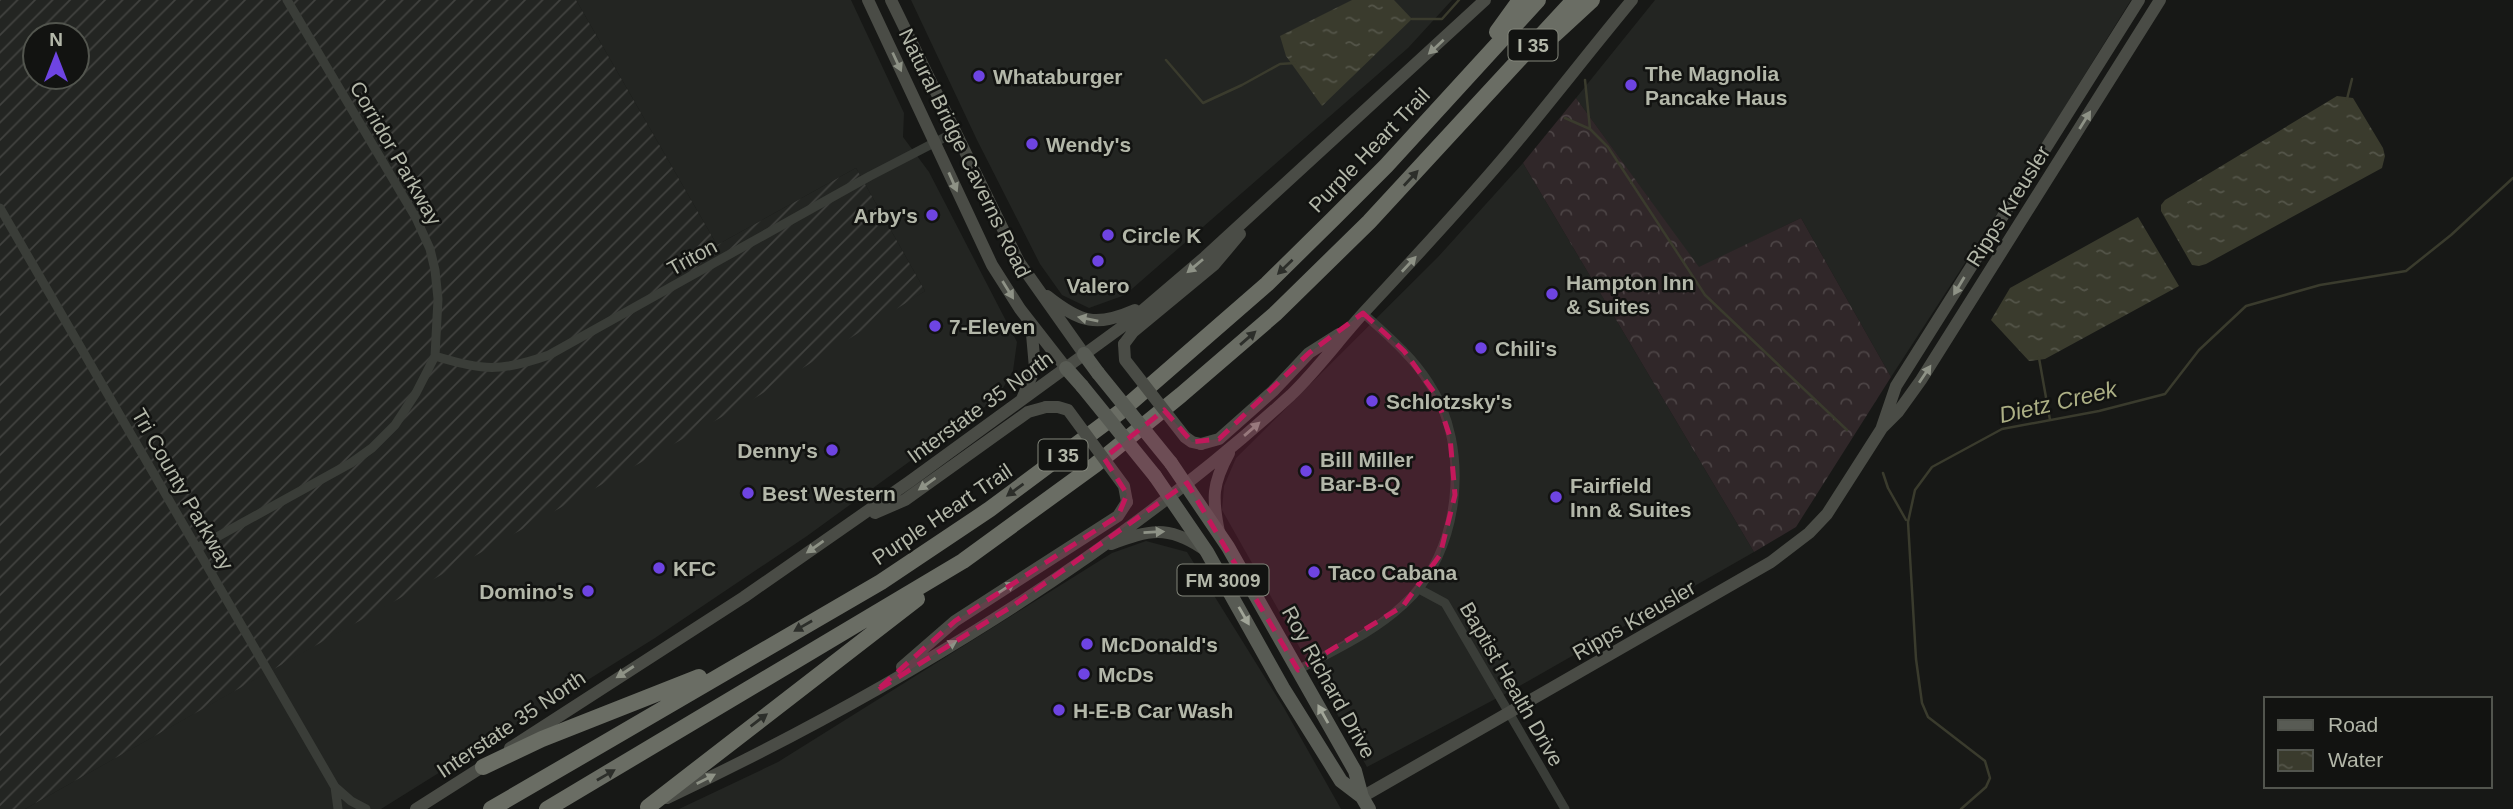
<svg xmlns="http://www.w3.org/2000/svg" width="2513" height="809" font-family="Arial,sans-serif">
  <defs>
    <pattern id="industrial-furrows" width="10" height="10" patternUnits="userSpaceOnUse" patternTransform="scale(1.75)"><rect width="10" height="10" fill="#232522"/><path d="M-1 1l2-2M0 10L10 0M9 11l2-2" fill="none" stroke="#41423f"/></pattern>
    <pattern id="forest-crowns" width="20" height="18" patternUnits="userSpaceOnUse" patternTransform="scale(1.75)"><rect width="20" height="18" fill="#302729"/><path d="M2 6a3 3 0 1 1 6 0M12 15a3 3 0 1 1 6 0" fill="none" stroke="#4c4445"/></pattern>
    <pattern id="water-ripples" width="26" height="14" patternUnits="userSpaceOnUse" patternTransform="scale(1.75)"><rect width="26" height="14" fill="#3a3b2d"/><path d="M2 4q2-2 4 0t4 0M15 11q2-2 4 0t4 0" fill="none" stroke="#545549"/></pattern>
  </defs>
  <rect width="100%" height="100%" fill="#171816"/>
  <!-- built -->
  <path fill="#232522" d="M576,0H851L904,113L903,137L929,172L1017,342L1013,371L997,398L807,536L655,638L381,809H25L537,520L925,291L856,168L717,245Z
    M911,0H1452L1408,48L1125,295L1089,308L1062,295L1040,264L977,140Z
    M1655,0H2131L2035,155L1891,377L1801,218L1699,268L1576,98Z
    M1523,163L1754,552L1516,688L1367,767L1222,510L1224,486L1236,458L1438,257Z
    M1146,541L1187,552L1284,708L1341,809H679L778,762L1112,553Z"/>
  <!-- industrial -->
  <path fill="url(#industrial-furrows)" fill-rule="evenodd" d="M0,0H576L717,245L856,168L925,291L752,400L25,809H0ZM35,35H77V77H35Z"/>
  <!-- forest -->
  <path fill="url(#forest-crowns)" d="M1576,98L1699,267L1801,218L1891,377L1796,527L1754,552L1523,163Z"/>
  <!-- water -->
  <path fill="url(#water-ripples)" d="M1352,0H1394L1412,19L1322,106L1286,56L1280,36Z
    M2337,96L2353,98L2383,148L2385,156L2382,168L2206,264L2199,266L2192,265L2161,211V205L2165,200Z
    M2138,217L2179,286L2045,359L2029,361L1991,320L2010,288Z"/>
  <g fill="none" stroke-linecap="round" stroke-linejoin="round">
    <!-- stream -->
    <path stroke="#3a3b2d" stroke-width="2.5" d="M1412,19H1442L1459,0
      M1166,60L1203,103L1242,85L1280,64L1295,63
      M1585,80L1590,129
      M2347,99L2352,79
      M1565,118L1590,129L1608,147L1705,295L1847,430
      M2039,358L2050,420
      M1883,473L1888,488L1906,520
      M1961,809L1986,787L1990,778L1985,761L1928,717L1922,703L1916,659L1908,522L1915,490L1932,467L2002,429L2099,411L2165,394L2199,350L2246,306L2320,285L2406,271L2451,235L2513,178"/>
    <!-- street -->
    <path stroke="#3a3d38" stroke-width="9" d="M0,208L335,787L351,801L366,809
      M435,356C483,371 501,372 549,355L870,176L955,132
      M197,548L351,463L372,448L395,425L416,393L435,356L438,299L435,270L430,249L416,218L287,0
      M1419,589L1445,603L1565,809
      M1298,670C1334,650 1373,633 1403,605C1461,554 1472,447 1429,383C1412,356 1387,335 1363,313
      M335,787L338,809"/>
    <!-- secondary -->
    <path stroke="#4a4c46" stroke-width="12" d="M868,0L992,265L1020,309L1066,368
      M891,0L1019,262L1084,354
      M1047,296C1081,323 1096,327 1135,310
      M1124,344L1133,332L1214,265L1240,234
      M1022,399L1035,368L1031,323
      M1882,427L1896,386L2139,0
      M1201,444L1219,439L1273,391L1309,353L1339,334
      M875,513L905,500L1028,412L1046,407
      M1219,532C1212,498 1212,484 1229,453
      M1111,544C1149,530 1167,525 1202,548
      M902,667L955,621L1118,516L1127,502
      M510,748L744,597L909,482L1130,321L1205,257L1485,0
      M1362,797L1771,562L1809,533L1827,514L1882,428L1898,412L1921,380L2160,0
      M667,798C885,695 1112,559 1291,395C1318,369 1341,337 1367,309C1417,255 1468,201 1516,143C1555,96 1593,47 1632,0
      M416,809L490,762"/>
    <!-- primary -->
    <path stroke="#585b54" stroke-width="14" d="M1084,354L1098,373
      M1066,368L1082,386
      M1171,463L1228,547L1355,771L1362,797L1369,809
      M1155,476L1207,552L1283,688L1341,781L1362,797"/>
    <!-- highway -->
    <path stroke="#6a6d64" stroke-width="16" d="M1497,32L1520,0
      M1554,35L1592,0
      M483,767L542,739L699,677
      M648,807L917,599
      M491,809L881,582L990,509L1120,412L1267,284L1333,219L1386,166L1538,0
      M547,809L963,561L1095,465L1181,395L1275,314L1369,222L1574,0"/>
    <!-- secondary-bridge -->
    <path stroke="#4a4c46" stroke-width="12" d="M1124,344L1125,360L1185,437L1192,442L1201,444
      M1046,407H1058L1068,410L1124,486L1127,502"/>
    <!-- primary-bridge -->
    <path stroke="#585b54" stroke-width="14" d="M1098,373L1171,463
      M1082,386L1155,476"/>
  </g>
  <!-- one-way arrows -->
  <defs><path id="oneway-solid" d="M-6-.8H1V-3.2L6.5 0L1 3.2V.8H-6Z" transform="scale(1.75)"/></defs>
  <g fill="#8e9286">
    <use href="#oneway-solid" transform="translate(1436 47) rotate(137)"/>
    <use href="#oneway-solid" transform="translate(897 62) rotate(65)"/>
    <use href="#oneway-solid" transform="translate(2085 120) rotate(-58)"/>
    <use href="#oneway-solid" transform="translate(953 182) rotate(66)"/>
    <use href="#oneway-solid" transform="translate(1409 264) rotate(-47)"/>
    <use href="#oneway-solid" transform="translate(1195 266) rotate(140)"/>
    <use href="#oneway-solid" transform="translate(1959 286) rotate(121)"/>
    <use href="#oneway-solid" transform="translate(1008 290) rotate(58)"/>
    <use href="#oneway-solid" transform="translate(1088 319) rotate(-169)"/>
    <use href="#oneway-solid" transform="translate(1925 374) rotate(-56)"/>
    <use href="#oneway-solid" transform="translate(1252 429) rotate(-41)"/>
    <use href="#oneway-solid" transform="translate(927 484) rotate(145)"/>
    <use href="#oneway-solid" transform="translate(1154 532) rotate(-3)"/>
    <use href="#oneway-solid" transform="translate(815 547) rotate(145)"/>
    <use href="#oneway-solid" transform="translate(1006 588) rotate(-33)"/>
    <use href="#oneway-solid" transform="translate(948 646) rotate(-32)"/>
    <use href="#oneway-solid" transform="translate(625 672) rotate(147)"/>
    <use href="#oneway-solid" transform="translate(706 779) rotate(-27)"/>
  </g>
  <g fill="#2c2e2a">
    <use href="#oneway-solid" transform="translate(1411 178) rotate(-47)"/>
    <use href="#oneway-solid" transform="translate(1285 267) rotate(136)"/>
    <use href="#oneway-solid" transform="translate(1248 338) rotate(-41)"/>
    <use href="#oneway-solid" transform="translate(1015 490) rotate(144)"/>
    <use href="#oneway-solid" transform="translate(803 626) rotate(150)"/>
    <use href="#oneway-solid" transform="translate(759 720) rotate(-37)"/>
    <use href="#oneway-solid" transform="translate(606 775) rotate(-30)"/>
  </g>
  <g fill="#a1a598">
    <use href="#oneway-solid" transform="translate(1244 616) rotate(60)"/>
    <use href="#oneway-solid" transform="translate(1323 714) rotate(-119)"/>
  </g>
  <!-- marked area -->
  <path fill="#c2185b" fill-opacity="0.2" stroke="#c2185b" stroke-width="5" stroke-dasharray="14 9" stroke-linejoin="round" d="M1363,313L1404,351L1436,395L1450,437L1455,495L1440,555L1403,606L1298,670L1187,483L1014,605L876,691L955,621L1118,516L1127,494L1104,458L1164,410L1192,442L1219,439L1309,353Z"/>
  <!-- markers -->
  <g fill="#6e44e2" stroke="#121311" stroke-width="2.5">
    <circle cx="979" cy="76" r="7"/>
    <circle cx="1631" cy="85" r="7"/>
    <circle cx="1032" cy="144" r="7"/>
    <circle cx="932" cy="215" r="7"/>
    <circle cx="1108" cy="235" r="7"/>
    <circle cx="1098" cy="261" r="7"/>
    <circle cx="1552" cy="294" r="7"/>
    <circle cx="935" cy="326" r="7"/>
    <circle cx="1481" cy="348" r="7"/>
    <circle cx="1372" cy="401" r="7"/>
    <circle cx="832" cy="450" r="7"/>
    <circle cx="1306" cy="471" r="7"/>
    <circle cx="748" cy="493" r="7"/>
    <circle cx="1556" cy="497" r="7"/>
    <circle cx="659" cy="568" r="7"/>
    <circle cx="1314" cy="572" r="7"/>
    <circle cx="588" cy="591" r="7"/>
    <circle cx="1087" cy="644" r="7"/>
    <circle cx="1084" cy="674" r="7"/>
    <circle cx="1059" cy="710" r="7"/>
  </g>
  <g text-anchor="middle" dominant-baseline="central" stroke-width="5" stroke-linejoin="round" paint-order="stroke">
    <!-- shield labels -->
    <g fill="#121311" stroke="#83867b" stroke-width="2">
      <rect x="1508.5" y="29.5" width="49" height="31" rx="5"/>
      <rect x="1038.5" y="439.5" width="49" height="31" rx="5"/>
      <rect x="1177.5" y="564.5" width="91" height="31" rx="5"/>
    </g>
    <g font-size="19" font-weight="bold" fill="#b3b7a9">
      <text x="1533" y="45">I 35</text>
      <text x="1063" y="455">I 35</text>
      <text x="1223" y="580">FM 3009</text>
    </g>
    <!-- poi labels -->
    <g font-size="21" font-weight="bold" fill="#b3b7a9" stroke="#121311" text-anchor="start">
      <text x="1645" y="73">The Magnolia<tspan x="1645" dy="24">Pancake Haus</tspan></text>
      <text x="993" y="76">Whataburger</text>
      <text x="1046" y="144">Wendy's</text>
      <text x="918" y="215" text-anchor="end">Arby's</text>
      <text x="1122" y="235">Circle K</text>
      <text x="1566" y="282">Hampton Inn<tspan x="1566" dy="24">&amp; Suites</tspan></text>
      <text x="1098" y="285" text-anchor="middle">Valero</text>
      <text x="949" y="326">7-Eleven</text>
      <text x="1495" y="348">Chili's</text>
      <text x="1386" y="401">Schlotzsky's</text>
      <text x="818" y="450" text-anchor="end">Denny's</text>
      <text x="1320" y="459">Bill Miller<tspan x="1320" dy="24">Bar-B-Q</tspan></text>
      <text x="1570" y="485">Fairfield<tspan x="1570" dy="24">Inn &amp; Suites</tspan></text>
      <text x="762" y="493">Best Western</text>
      <text x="673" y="568">KFC</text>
      <text x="1328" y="572">Taco Cabana</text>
      <text x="574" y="591" text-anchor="end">Domino's</text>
      <text x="1101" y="644">McDonald's</text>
      <text x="1098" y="674">McDs</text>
      <text x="1073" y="710">H-E-B Car Wash</text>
    </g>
    <!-- street labels -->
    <g font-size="21" fill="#b3b7a9" stroke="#121311">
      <text transform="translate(1369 150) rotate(-46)">Purple Heart Trail</text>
      <text transform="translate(396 153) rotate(60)">Corridor Parkway</text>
      <text transform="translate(965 153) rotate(64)">Natural Bridge Caverns Road</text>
      <text transform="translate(2008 206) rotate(-58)">Ripps Kreusler</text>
      <text transform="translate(692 257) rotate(-29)">Triton</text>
      <text transform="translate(980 407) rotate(-36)">Interstate 35 North</text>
      <text transform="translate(183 489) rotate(60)">Tri County Parkway</text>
      <text transform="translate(942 514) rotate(-34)">Purple Heart Trail</text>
      <text transform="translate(1634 620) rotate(-30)">Ripps Kreusler</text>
      <text transform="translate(1329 682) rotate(61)">Roy Richard Drive</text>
      <text transform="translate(1512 684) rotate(60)">Baptist Health Drive</text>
      <text transform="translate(511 724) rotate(-34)">Interstate 35 North</text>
    </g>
    <!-- water labels -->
    <g font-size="23" font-style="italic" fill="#acaf84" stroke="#121311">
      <text transform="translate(2058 402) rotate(-13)">Dietz Creek</text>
    </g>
  </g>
  <!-- legend -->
  <rect x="2264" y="697" width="228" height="91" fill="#121311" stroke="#52554e" stroke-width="2"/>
  <rect x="2278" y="720" width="35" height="10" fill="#585b54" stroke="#52554e" stroke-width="2"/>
  <text x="2328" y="732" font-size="21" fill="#b3b7a9">Road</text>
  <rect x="2278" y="750" width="35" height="21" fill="url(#water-ripples)" stroke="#52554e" stroke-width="2"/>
  <text x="2328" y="767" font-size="21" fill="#b3b7a9">Water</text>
  <!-- north arrow -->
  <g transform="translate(56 56)"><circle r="33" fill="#121311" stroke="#52554e" stroke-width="2"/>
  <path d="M0-5L12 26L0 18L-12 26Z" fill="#6e44e2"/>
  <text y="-10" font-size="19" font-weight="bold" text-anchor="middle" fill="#b3b7a9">N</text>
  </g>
</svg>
